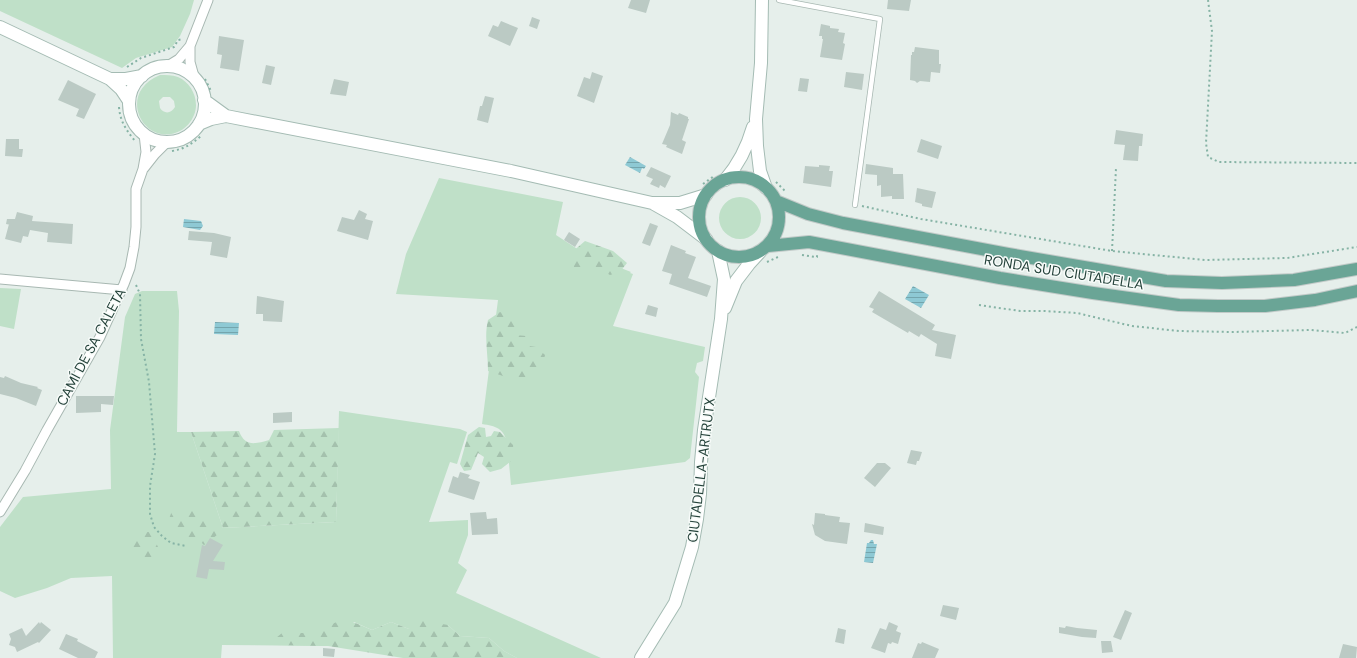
<svg xmlns="http://www.w3.org/2000/svg" width="1357" height="658" font-family="'DM Sans',sans-serif">
  <defs>
    <pattern id="forest-firs" width="22" height="20" patternUnits="userSpaceOnUse"><rect width="22" height="20" fill="#bfe0c8"/><path d="M5 1l3.5 6h-7zM16 11l3.5 6h-7z" fill="#a4c1ad"/></pattern>
    <pattern id="water-rules" width="6" height="5" patternUnits="userSpaceOnUse"><rect width="6" height="5" fill="#8ec9d4"/><path d="M0 2.5h6" fill="none" stroke="#74a5ad"/></pattern>
  </defs>
  <rect width="100%" height="100%" fill="#e6efeb"/>
  <!-- green -->
  <path fill="#bfe0c8" fill-rule="evenodd" d="M0,0H194L190,14L180,36L172,47L136,58L122,68L0,11Z
    M160,75C166,75 172,75 178,77C192,83 200,101 194,115C191,122 187,127 180,131C144,149 115,93 160,75ZM163,97H170L174,101L175,107C171,114 164,114 160,108L159,101Z
    M439,178L563,202L556,235L585,254L631,272L630,273L633,274L613,326L705,347L703,361L697,363L695,372L699,377L690,458L685,462L511,485L507,442C503,428 496,426 482,424L498,300L396,294L406,254Z
    M719 218a21 21 0 1 1 42 0a21 21 0 1 1-42 0Z
    M0,288L21,289L14,329L0,326Z
    M142,291H177L179,311L177,432H191L223,528L336,522L339,411L460,429L467,432L457,464L450,462L429,522L468,520V535L458,563L467,570L456,593L601,658H517L504,651L489,638L460,636L448,625L409,629L391,622L372,630L354,622L328,646L222,645L221,658H113L112,576L71,578L47,588L15,598L0,591V527L23,497L111,489L110,430L125,317L135,294Z"/>
  <!-- forest -->
  <path fill="url(#forest-firs)" d="M585,241L613,251L627,263L620,272L610,275L591,264L584,267H574L571,253Z
    M500,312L512,316L516,323L514,335L527,336L529,346L536,347L545,355L542,369L531,380L506,377L488,371C488,354 484,336 488,320Z
    M479,427L485,428L486,437L491,436L494,431L500,432L513,445L514,459L501,469L490,472L482,464L484,457L478,453L471,470L464,471L460,464L468,435Z
    M339,428L336,522L223,528L191,432L239,431C245,447 255,444 269,440L274,430Z
    M198,509L217,524V535L204,545L199,540C180,540 178,541 167,524L172,511Z
    M138,532H151L158,547L154,563L131,555L128,539Z
    M418,620L448,625L460,636L489,638L504,651L517,658H403L328,646L274,645L276,638L282,633H320C339,615 350,620 372,630L391,622L409,629Z"/>
  <!-- water -->
  <path fill="url(#water-rules)" d="M630,157L646,166L644,169L642,168L640,173L625,165Z
    M184,219L201,221L203,226L200,230L183,227Z
    M913,286L929,295L921,308L905,299Z
    M215,322L239,323L238,335L214,334Z
    M871,540H873L874,544H877L873,563L864,562L867,543H869Z"/>
  <!-- building -->
  <path fill="#bbcac4" d="M631,0H650L646,13L628,8Z
    M888,0H911L909,11L887,9Z
    M532,17L540,20L537,29L529,26Z
    M501,21L518,28L510,46L488,36L493,25L498,27Z
    M821,24L830,26V28L839,29L838,32L845,33L843,43L845,44L842,60L820,57L823,39H822V36H819Z
    M219,36L244,40L239,71L220,68L222,55L217,54Z
    M915,47L939,50V64H941L940,73L931,72L930,82L920,81L917,83L915,81L910,80L911,55H912V52H914Z
    M266,65L275,67L271,85L262,83Z
    M592,72L603,76L594,103L577,96L584,77L590,79Z
    M846,72L864,74L862,90L844,87Z
    M800,78L809,79L807,92L798,91Z
    M334,79L349,82L346,96L330,94Z
    M68,80L96,94L84,119L76,116L79,109L58,100Z
    M485,96L494,98L488,123L477,120L480,106H482Z
    M671,112L678,115L679,113L688,117V119H689L682,140L686,142L682,154L666,147L667,145L662,144L670,125Z
    M1116,130L1143,134L1142,146H1139L1138,161L1123,160L1125,145L1114,144Z
    M6,139H19V149H23L22,157L5,156Z
    M921,139L942,146L938,159L917,152Z
    M866,164L893,168V174H903L904,199H892V196L881,197V185L877,186V175L865,174Z
    M819,165L830,166L829,171H833L831,187L803,183L805,166L819,167Z
    M651,167L671,176L665,188L660,185L659,188L650,184L653,179L646,176Z
    M917,188L936,192L932,208L922,206V204L915,202Z
    M359,210L367,214L365,219L373,221L368,240L337,231L342,217L354,220Z
    M17,212L33,216L32,221L73,224L72,244L47,242L48,233L30,230L28,237L23,236L21,243L5,239L9,224L11,225L6,224L7,219H15Z
    M650,223L658,226L650,246L642,243Z
    M189,231L214,233L231,237L227,258L210,255L212,242L188,240Z
    M569,232L580,239L575,247L564,240Z
    M671,245L686,251L685,253L696,257L688,278L711,286L707,297L669,284L672,274L662,271Z
    M879,291L935,325L932,330L956,335L951,359L935,356L937,344L921,334L919,337L909,331L908,333L872,312L874,309L869,307Z
    M257,296L284,301L282,322L263,321V314H256Z
    M648,305L658,308L656,317L645,314Z
    M5,376L21,383L38,387L37,388L42,390L36,406L16,398L0,394V377L4,378Z
    M76,396H114L113,405L101,404V412L76,413Z
    M292,412V422L273,423V413Z
    M911,450L922,452L919,461H917L916,465L907,463Z
    M877,463H885L891,468L875,487L864,478Z
    M460,472L470,475L468,478L480,482L474,500L448,492L453,476L458,478Z
    M486,512L487,519L497,518L498,534L472,535L470,513Z
    M815,513L825,514V515L840,517L839,522L850,523L847,544L825,541L815,535L812,524L814,525Z
    M865,523L884,527L883,535L864,532Z
    M210,538L223,545L213,561L225,562L224,570L209,569L207,579L196,577L202,545L205,546Z
    M943,605L959,608L956,620L940,616Z
    M1125,610L1132,613L1121,640L1113,637Z
    M39,622L40,624L41,622L51,630L39,643L38,642L17,652L15,647L9,645L11,639L9,634L22,628L26,636Z
    M889,622L898,626L896,631L901,633L898,644L892,642L891,644L888,643L885,653L871,648L880,628L886,630Z
    M1066,626L1077,628L1097,630L1096,638L1082,637L1059,633V627L1065,628Z
    M838,628L846,630L844,644L835,642Z
    M66,634L78,639L77,641L98,652L95,658H78L59,649Z
    M1101,641H1111L1113,652L1102,653Z
    M922,642L939,649L935,658H912L918,643L921,644Z
    M1343,644L1357,647L1356,658H1339Z
    M323,648L335,649L334,657L323,656Z"/>
  <g fill="none" stroke-linecap="round" stroke-linejoin="round">
    <defs>
      <path id="lane" d="M779,0L880,19L855,205"/>
      <path id="street" d="M190,46V62L195,80
        M166,67L179,59L190,46L208,0
        M144,168L155,154L167,142
        M0,279L122,290
        M0,512L25,471L47,430L100,337L124,284L130,268L134,247L136,227V189L143,169L146,152L144,134"/>
      <path id="secondary" d="M762,0L761,63L756,119L757,146L760,171L766,188
        M0,27L110,79L121,89L129,101
        M129 104a38 38 0 1 1 76 0a38 38 0 1 1-76 0Z
        M110,79H126L142,76
        M204,100L226,116L511,171L652,203H680L706,195
        M199,124L211,119L226,116
        M725,180C739,164 747,148 753,127
        M654,204L677,217L706,239
        M725,308L736,281L749,264L760,252
        M641,658L675,603L692,547L697,519L700,494L701,462L704,430L721,319L724,279L718,251"/>
      <path id="primary" d="M699 217a40 40 0 1 1 80 0a40 40 0 1 1-80 0Z
        M776,201L808,214L843,223L1008,254L1166,281L1222,283L1294,280L1357,269
        M768,246L809,242L1000,278L1093,293L1179,305L1218,306H1265L1315,300L1357,291"/>
    </defs>
    <!-- lane casing -->
    <use href="#lane" stroke="#a8b8b2" stroke-width="6"/>
    <!-- street casing -->
    <use href="#street" stroke="#a8b8b2" stroke-width="11"/>
    <!-- secondary casing -->
    <use href="#secondary" stroke="#a4bbb3" stroke-width="14"/>
    <!-- primary casing -->
    <use href="#primary" stroke="#c2cac8" stroke-width="14"/>
    <!-- path -->
    <path stroke="#86b3a5" stroke-width="2" stroke-dasharray="2 3" stroke-linecap="butt" d="M1208,0L1212,31L1206,143L1208,157L1219,162L1357,163
      M127,67L141,58L174,47L178,40L183,39
      M205,79L211,91
      M119,107C120,121 126,130 135,141
      M172,151C184,149 192,144 201,136
      M776,182L786,192
      M703,184L714,176
      M862,206L921,219L1112,251L1205,260L1287,258L1357,247
      M1112,251L1116,168
      M802,255L815,257H817V254
      M767,262L778,257
      M136,285L140,294L141,339L149,382L155,454L150,486V514L154,527L162,536L171,543L186,546
      M979,305L1020,311H1044L1077,313L1132,326L1179,331L1232,332L1311,330L1345,333L1357,327"/>
    <!-- lane -->
    <use href="#lane" stroke="#fff" stroke-width="4.5"/>
    <!-- street -->
    <use href="#street" stroke="#fff" stroke-width="9"/>
    <!-- secondary -->
    <use href="#secondary" stroke="#fff" stroke-width="12"/>
    <!-- primary -->
    <use href="#primary" stroke="#6aa596" stroke-width="12"/>
  </g>
  <g text-anchor="middle" dominant-baseline="central" stroke-width="3" stroke-linejoin="round" paint-order="stroke">
    <!-- street labels -->
    <g font-size="14" fill="#24423a" stroke="#f7fbf9">
      <text transform="translate(1064 272) rotate(9)">RONDA SUD CIUTADELLA</text>
      <text transform="translate(91 347) rotate(-62)">CAMÍ DE SA CALETA</text>
      <text transform="translate(701 470) rotate(-83)">CIUTADELLA-ARTRUTX</text>
    </g>
  </g>
</svg>
